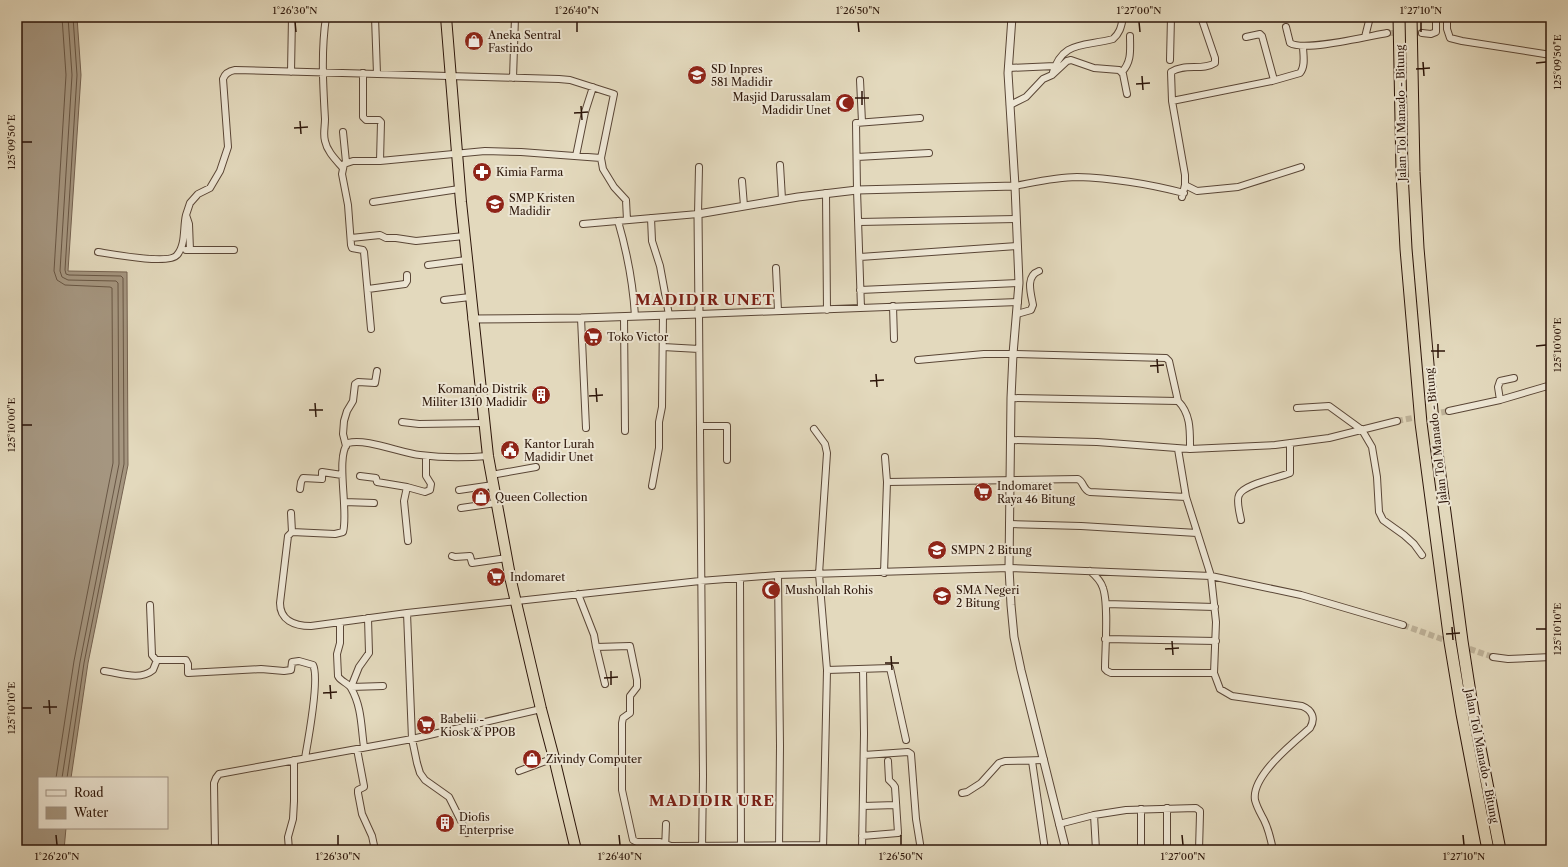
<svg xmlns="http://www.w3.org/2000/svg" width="1568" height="867" font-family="'Libre Caslon Text',serif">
  <rect width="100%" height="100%" fill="#e3d9bd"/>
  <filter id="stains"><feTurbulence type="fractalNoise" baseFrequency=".005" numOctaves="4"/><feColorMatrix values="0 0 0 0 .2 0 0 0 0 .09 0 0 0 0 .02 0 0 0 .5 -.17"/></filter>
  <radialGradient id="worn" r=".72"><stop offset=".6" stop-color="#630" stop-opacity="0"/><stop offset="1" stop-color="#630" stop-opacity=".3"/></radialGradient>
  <!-- water -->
  <path fill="#a59680" stroke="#756250" d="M17,17H77L81,75L68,271L127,272L128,465L88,663L71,778H39V828H66L64,850H17Z"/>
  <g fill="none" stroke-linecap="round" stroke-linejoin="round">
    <!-- shore -->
    <path stroke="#685644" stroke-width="1" d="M56,778L74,661L113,463L112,288L110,287L65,285L57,280L54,271L66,75L62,17
      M62,778L80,662L119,464L118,283L116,281L68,280L62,277L60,271L72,75L68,17
      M67,778L84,663L124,464L123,278L121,276L69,275L66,274L65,270L77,75L73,17"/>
    <!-- minor-tunnel -->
    <path stroke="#beb299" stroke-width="6" stroke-dasharray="6 3" stroke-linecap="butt" d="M1387,33H1422
      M1397,421L1449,411
      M1403,625L1450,642
      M1461,646L1493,657"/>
    <defs>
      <path id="minor" d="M326,17C321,51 323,85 325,119C325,127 323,134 325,141C327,151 335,159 342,167
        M375,17L377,74
        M423,17H426
        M1447,17V29L1450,38L1462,41L1551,55
        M1286,27L1290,43C1304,52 1369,36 1387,33
        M1422,33L1431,34L1436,32V17
        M1246,37L1260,34L1262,36L1274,80
        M1365,37L1370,17
        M1170,60L1171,17
        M1008,68L1055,66
        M291,72L292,17
        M1122,72C1132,61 1130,50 1130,36
        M363,73V117L366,120H379L381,122L380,161
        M1052,75C1062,40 1083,47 1113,39C1120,33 1121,27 1123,18L1129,17
        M513,78L515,17
        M860,80L862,122
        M1172,101L1171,72C1184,63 1203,71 1215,63V58L1201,17
        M1010,105L1026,97L1043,79L1052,75L1067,61L1071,60L1094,68L1119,70L1123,74L1127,94
        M343,132L346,162
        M576,156L585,112L593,87
        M857,157L929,153
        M780,165L782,199
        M742,181L744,206
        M1185,185L1197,191L1238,187L1301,167
        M1015,186C1036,182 1056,177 1077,177C1113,178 1149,184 1184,193
        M826,193L827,310
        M1182,197L1185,185V175L1172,101L1272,81L1300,73C1306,66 1303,54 1303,46
        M373,202L459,189
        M651,218L652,241L660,266L669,315
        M618,221C627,252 633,283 635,316
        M859,222L1016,219
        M583,224L698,214L699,167
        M351,238L380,235L386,238H396L416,241L464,236
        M186,250H234
        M190,250L189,224L186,215L190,203L198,194L210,188L220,171L228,147L223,79C225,73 229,71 235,70L559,79L570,80L614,94L601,158L603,169L614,187L626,200L627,220
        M98,252C111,254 169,265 177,255C186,245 183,227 186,215
        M860,257L1017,246
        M428,265L466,260
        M776,268L778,311
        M368,289L405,284L407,281V275
        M860,290L1019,283
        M444,300L470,297
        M893,306L894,339
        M861,308L857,190L856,123L920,118
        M1017,314L1031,310L1033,305C1031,294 1025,276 1039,271
        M624,317L625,431
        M581,318L586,428
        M371,329L364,252L363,250L352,248L351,245L348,205L342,174L344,164L353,161H380L485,151L521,152L601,158
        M663,347L699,349
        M918,360L984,354H1013L1166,358L1169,361L1178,401
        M1011,398L1178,401C1191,414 1190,431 1190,449
        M1500,400L1498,387L1500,381L1514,378
        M1297,408L1329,406L1362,430L1372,447L1377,477L1379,512L1383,520L1404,535L1414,544L1422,555
        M1449,411L1500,400L1551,385
        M402,422L419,424L484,423
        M700,426H727V460
        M814,429L825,444L827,453L819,574L827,670L823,850
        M1011,440L1097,442L1190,449L1275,445L1329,438L1397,421
        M346,446L343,434L344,421L347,411L353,401L355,384L358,382L375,383L377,371
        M1178,449L1186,497L1211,576L1216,622L1214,673L1220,689L1232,696L1302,706C1312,710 1316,718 1310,728C1294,742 1251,776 1255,800C1257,808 1261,814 1264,820C1269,830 1271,840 1273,850
        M488,456C465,458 443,458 420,455C401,453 366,438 348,443C335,456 349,512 343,532L335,534L292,532L288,536L280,603C280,620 294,626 311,626L407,613L700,581L778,575L1009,568L1211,576L1301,595L1403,625
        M491,475L536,467
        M360,476L376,478L377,482L407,487
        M887,482L1078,479C1084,482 1083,490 1090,492L1186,497
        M652,486L659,448V422L662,407L663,315
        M300,489L301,482L303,478L322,479V472L342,475
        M459,490L493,485
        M344,502L374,503
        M461,508L496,503
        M291,513L292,532
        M1241,520C1240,514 1236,501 1239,495C1244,484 1278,478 1290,473V443
        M1009,524L1081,526L1197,533
        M408,541L404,501L407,487L425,492L430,490L431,484L426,476V456
        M452,556L455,557L470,556L472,563L507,558
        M1090,571C1096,576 1101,581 1103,588C1109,605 1105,649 1105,669L1107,671L1111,673H1214
        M884,573L887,482L885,457
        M778,575L780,746L779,850
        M740,578L741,850
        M578,594L594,635L596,647L630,646L637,680V687L630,696V713L623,718L622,723V790L633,840L637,842H660L671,846L823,845
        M1106,604L1215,607
        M150,605L152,655L156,660H186L188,664V673L261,669L284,671L291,670L292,662L299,661L313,665C320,678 308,741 305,758
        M407,613L412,739L417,763L420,773L425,780L449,797L467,833
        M368,618L369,653L359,667L351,687L383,686
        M340,622V643L337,654L338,676C340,681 348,683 351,688C362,707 361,727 364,747
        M1105,639L1216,641
        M596,647L605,684
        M1493,657L1508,659L1551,657
        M827,670L890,668L906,740
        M104,671C120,673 140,681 153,670L157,660
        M357,749L364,786V787L358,790V793L362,814L372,836L375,850
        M864,755L908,752L911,754L916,819L921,850
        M1032,761L1045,850
        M519,771L554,758
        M962,793L967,792L981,783L999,763L1005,761L1044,760
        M863,806L896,805
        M1167,808V850
        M1141,809V850
        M1094,815L1096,850
        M1059,824L1094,815L1126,810L1196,808L1200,811V814L1199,850
        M862,836L898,833L895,787L893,784L889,780L888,761
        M215,850L214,783L216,778L219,774L412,739L541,709
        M289,850L288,837L293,819L294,801V760
        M665,850L666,824
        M702,850L703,776L699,314L1018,302
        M862,850L864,734L863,669"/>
      <path id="tertiary" d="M1012,17L1008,73L1015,186L1019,283L1013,354L1011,398L1009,568L1011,605L1014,637L1021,670L1066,850
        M472,319L581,318L699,314L698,214L798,197L857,190L1015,186"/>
      <path id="trunk" d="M446,17L461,202L488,456L511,581L541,709L554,758L576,850"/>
      <path id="motorway" d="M1399,17L1402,172L1406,249L1421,423L1450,642L1462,714L1488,850
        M1411,17L1414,172L1418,248L1433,422L1462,641L1473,712L1500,850"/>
    </defs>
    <!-- minor casing -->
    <use href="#minor" stroke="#5a4636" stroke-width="8"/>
    <!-- tertiary casing -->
    <use href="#tertiary" stroke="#5a4636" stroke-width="9"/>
    <!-- trunk casing -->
    <use href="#trunk" stroke="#2c1509" stroke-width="12"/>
    <!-- motorway casing -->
    <use href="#motorway" stroke="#2c1509" stroke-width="13"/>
    <!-- minor -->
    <use href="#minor" stroke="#ede6d4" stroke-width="6"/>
    <!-- tertiary -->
    <use href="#tertiary" stroke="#ede6d4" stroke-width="7"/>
    <!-- trunk -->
    <use href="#trunk" stroke="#e3d9bd" stroke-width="10"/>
    <!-- motorway -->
    <use href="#motorway" stroke="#e3d9bd" stroke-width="11"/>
  </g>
  <!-- ticks -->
  <path fill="none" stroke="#2c1509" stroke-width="1.5" d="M295,22L296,32M577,22V32M858,22L859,32M1139,22L1140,32M1421,22V32M1423,62L1424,76M1536,63L1546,62M1416,69L1430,68M1142,76L1143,90M1136,84L1150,83M862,91V105M855,98H869M581,106L582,120M574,113L588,112M300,121L301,134M294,128L308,127M22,142H32M1438,344V358M1536,346L1546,345M1431,351H1445M1157,359L1158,373M1150,366L1164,365M876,374L877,387M870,381L884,380M596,388L597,402M589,396L603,395M315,403L316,417M309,410H323M22,425H32M1452,627L1453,640M1536,629H1546M1446,634L1460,633M1172,641L1173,655M1165,649L1179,648M891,656L892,670M885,663H899M611,671V685M604,678L618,677M330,685L331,699M323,693L337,692M49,700L50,714M43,707H57M22,708H32M56,835L57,845M338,835V845M619,835L620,845M901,835V845M1182,835L1183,845M1463,835L1464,845"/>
  <!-- icons -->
  <defs>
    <symbol id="shop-disc" viewBox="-11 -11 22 22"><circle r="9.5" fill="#8f2418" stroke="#ede6d4"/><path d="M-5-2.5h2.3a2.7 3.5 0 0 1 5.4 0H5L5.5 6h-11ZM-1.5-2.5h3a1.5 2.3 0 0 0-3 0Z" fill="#fff"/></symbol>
    <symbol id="school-disc" viewBox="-11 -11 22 22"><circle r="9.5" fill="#8f2418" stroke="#ede6d4"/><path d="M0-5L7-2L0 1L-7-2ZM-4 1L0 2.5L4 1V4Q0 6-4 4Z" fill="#fff"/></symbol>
    <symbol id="mosque-disc" viewBox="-11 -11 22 22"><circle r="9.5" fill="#8f2418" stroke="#ede6d4"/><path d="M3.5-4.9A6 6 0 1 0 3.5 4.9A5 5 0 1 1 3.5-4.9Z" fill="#fff"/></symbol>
    <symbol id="pharmacy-disc" viewBox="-11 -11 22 22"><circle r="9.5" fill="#8f2418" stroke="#ede6d4"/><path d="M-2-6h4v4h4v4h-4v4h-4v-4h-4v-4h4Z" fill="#fff"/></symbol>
    <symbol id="supermarket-disc" viewBox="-11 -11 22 22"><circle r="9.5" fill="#8f2418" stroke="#ede6d4"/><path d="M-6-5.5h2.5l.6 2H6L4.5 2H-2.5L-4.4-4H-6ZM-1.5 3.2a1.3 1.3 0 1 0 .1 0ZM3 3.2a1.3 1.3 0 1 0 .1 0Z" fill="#fff"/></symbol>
    <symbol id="building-disc" viewBox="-11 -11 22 22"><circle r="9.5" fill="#8f2418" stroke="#ede6d4"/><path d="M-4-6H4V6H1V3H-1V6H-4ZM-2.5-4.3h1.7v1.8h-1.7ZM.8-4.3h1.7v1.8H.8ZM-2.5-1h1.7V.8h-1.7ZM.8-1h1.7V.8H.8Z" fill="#fff"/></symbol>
    <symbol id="civic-disc" viewBox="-11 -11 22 22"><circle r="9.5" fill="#8f2418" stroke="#ede6d4"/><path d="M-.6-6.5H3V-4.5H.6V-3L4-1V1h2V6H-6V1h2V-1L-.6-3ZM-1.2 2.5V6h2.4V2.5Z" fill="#fff"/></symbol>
  </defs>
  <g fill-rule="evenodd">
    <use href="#shop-disc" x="463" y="30" width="22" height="22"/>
    <use href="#school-disc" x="686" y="64" width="22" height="22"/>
    <use href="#mosque-disc" x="834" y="92" width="22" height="22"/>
    <use href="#pharmacy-disc" x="471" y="161" width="22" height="22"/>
    <use href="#school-disc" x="484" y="193" width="22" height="22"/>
    <use href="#supermarket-disc" x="582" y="326" width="22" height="22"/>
    <use href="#building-disc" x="530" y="384" width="22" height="22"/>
    <use href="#civic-disc" x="499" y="439" width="22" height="22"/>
    <use href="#supermarket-disc" x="972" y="481" width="22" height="22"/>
    <use href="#shop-disc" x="470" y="486" width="22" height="22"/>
    <use href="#school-disc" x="926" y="539" width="22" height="22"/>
    <use href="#supermarket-disc" x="485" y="566" width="22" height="22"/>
    <use href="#mosque-disc" x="760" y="579" width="22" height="22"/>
    <use href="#school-disc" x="931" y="585" width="22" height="22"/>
    <use href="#supermarket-disc" x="415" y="714" width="22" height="22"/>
    <use href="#shop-disc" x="521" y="748" width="22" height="22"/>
    <use href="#building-disc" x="434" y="812" width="22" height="22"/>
  </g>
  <g text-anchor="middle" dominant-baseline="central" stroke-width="4" stroke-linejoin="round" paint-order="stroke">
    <!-- poi labels -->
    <g font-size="11" fill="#2c1509" stroke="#ede6d4" text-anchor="start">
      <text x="488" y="35">Aneka Sentral<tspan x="488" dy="13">Fastindo</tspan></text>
      <text x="711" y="69">SD Inpres<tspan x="711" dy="13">581 Madidir</tspan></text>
      <text x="831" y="97" text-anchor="end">Masjid Darussalam<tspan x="831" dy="13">Madidir Unet</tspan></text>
      <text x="496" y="172">Kimia Farma</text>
      <text x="509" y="198">SMP Kristen<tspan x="509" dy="13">Madidir</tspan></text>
      <text x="607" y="337">Toko Victor</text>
      <text x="527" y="389" text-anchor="end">Komando Distrik<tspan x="527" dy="13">Militer 1310 Madidir</tspan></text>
      <text x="524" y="444">Kantor Lurah<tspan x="524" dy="13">Madidir Unet</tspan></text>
      <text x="997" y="486">Indomaret<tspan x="997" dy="13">Raya 46 Bitung</tspan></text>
      <text x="495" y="497">Queen Collection</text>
      <text x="951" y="550">SMPN 2 Bitung</text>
      <text x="510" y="577">Indomaret</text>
      <text x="785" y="590">Mushollah Rohis</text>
      <text x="956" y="590">SMA Negeri<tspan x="956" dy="13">2 Bitung</tspan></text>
      <text x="440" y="719">Babelii -<tspan x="440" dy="13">Kiosk &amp; PPOB</tspan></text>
      <text x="546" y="759">Zivindy Computer</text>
      <text x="459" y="817">Diofis<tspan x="459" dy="13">Enterprise</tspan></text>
    </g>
    <!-- street labels -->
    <g font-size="11" fill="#2c1509" stroke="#ede6d4">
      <text transform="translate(1401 113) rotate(-91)">Jalan Tol Manado - Bitung</text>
      <text transform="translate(1436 436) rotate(-96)">Jalan Tol Manado - Bitung</text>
      <text transform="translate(1482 756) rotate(79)">Jalan Tol Manado - Bitung</text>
    </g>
    <!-- district labels -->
    <g font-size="15" font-weight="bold" letter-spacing="1" fill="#7a1f14" stroke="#ede6d4">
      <text x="705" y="299">MADIDIR UNET</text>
      <text x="712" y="800">MADIDIR URE</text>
    </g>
  </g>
  <!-- margin -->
  <rect width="1568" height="867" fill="none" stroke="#e3d9bd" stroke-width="44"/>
  <!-- legend -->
  <rect x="38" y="777" width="130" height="52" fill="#ede6d4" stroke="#a09283"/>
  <rect x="46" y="790" width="20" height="6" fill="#ede6d4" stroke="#a09283"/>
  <text x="74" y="797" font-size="12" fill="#2c1509">Road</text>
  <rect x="46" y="807" width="20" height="12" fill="#a59680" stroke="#a09283"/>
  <text x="74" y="817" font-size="12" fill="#2c1509">Water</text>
  <rect x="22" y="22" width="1524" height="823" fill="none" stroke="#2c1509" stroke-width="1.5"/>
  <g font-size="10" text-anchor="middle" fill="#2c1509">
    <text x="295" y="14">1°26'30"N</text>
    <text x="577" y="14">1°26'40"N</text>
    <text x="858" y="14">1°26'50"N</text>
    <text x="1139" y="14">1°27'00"N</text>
    <text x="1421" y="14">1°27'10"N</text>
    <text transform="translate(1557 62) rotate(-90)" y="4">125°09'50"E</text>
    <text transform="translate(11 142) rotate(-90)" y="4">125°09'50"E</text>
    <text transform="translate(1557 345) rotate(-90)" y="4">125°10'00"E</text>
    <text transform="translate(11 425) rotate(-90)" y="4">125°10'00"E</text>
    <text transform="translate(1557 629) rotate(-90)" y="4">125°10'10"E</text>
    <text transform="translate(11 708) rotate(-90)" y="4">125°10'10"E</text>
    <text x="57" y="860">1°26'20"N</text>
    <text x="338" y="860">1°26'30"N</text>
    <text x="620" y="860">1°26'40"N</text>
    <text x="901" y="860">1°26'50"N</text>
    <text x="1183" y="860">1°27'00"N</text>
    <text x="1464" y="860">1°27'10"N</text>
  </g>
  <rect width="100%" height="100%" filter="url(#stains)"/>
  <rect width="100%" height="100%" fill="url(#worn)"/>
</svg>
